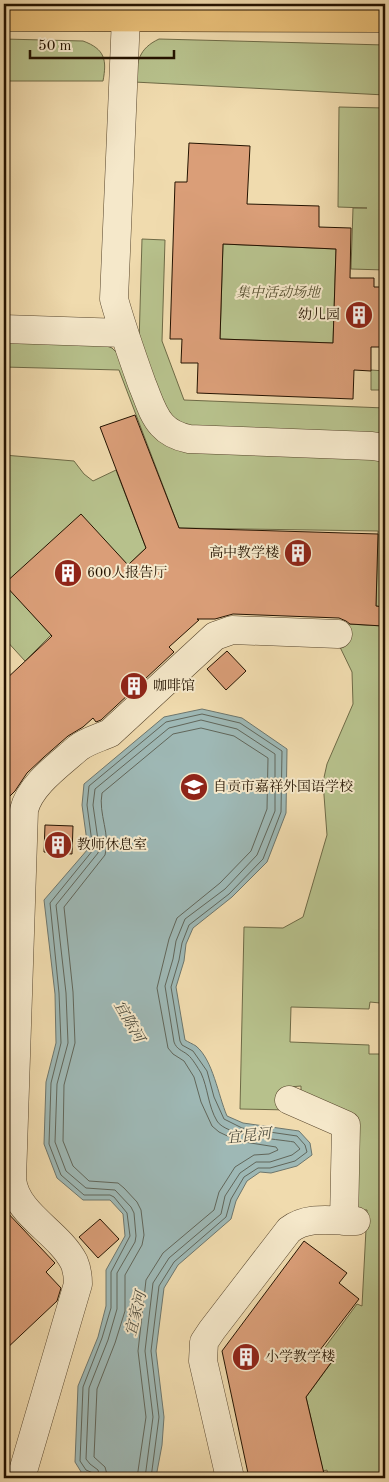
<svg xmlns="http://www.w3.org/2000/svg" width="389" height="1482" font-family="'Old Standard TT','Noto Serif SC',serif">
  <rect width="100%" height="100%" fill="#f0dbae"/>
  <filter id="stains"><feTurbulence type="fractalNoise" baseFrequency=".004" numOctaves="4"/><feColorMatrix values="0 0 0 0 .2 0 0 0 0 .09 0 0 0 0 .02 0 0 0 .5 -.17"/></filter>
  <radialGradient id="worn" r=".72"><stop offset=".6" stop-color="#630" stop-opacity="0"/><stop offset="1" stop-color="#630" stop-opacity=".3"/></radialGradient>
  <!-- green -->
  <path fill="#b7c18c" stroke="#6e6a46" d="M4,39L83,41C105,49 107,60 103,81H4Z
    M159,39L385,45V95L134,82C138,61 138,49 159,39Z
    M339,107L385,108V270L351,269L353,208H367L338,207Z
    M142,239L165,240L162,341L184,400L385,408V438L189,429L167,415L139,344Z
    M223,244L336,249L333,343L220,339Z
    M4,341L99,343L112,348L118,354L146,419L385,460V894L380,1003L370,1002L369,1009L291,1007L290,1042L369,1045V1054H385V1478H328L327,1470L323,1471L306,1397L334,1359L323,1350L357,1304L362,1306L367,1210L349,1209L352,1119L301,1099V1086L289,1087V1110L240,1109L244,927L283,928L303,917L327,835L323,782L327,764L353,704L352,672L339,645L348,624L383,626V607L376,606L378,531L179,528L119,370L4,367Z
    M371,370L385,371V390H371Z
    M4,455L74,461L84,474L93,481L116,470L146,548L128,565L5,584L51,635L25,661L4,638V607L8,602L4,594Z"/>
  <!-- water -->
  <path fill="#9eb8b5" stroke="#6d766d" d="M202,709L242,718L287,749L286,813L267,862L232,897L193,928L186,944L184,961L176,987L185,1040C188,1042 193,1044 196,1046C213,1060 218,1095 227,1116L243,1123L299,1131L310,1143L312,1155L297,1166L271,1173L260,1172L247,1181L236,1201L231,1219L178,1265L164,1288L156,1351L164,1417L162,1445L156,1477L114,1478L83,1475L75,1462L78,1386L98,1337L106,1306V1270L125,1236L123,1214L110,1200H83L57,1178L44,1144L46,1082L56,1043L55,994L44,900L88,849L82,805L84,784L164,717Z"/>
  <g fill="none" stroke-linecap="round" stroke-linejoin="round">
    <!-- shore -->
    <path stroke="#61665a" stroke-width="1" d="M94,1478L93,1473L86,1470L80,1461L83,1387L102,1338L111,1308V1272L130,1236L127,1213L114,1197L110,1195H84L61,1175L49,1144L51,1083L61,1043L59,993L50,903L93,850L87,805L89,786L166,722L202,714L240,723L282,751L281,812L263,859L229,894L189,925L182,943L179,960L171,987L180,1041L182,1045L193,1051L207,1071L214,1097L224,1119L242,1128L297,1136L305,1145L307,1152L295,1161L270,1168H258L244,1177L231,1199L226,1217L174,1262L159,1286L151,1351L159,1417L151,1478
      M100,1478L98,1470L90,1464L86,1459L89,1388L108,1340L117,1309V1273L135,1242L136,1236L134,1213L131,1207L115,1190L86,1188L66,1171L55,1142L57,1084L68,1043L66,993L56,905L98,853L99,847L93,805L95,789L169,728L201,720L237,729L275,754V811L257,855L225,889L185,919L176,941L173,959L165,986L174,1042C177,1050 182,1050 188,1055C192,1058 198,1068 201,1073C208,1088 208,1106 217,1121C226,1136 276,1139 294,1142L300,1149L292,1155L270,1162H256L240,1173L225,1196L221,1214L169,1258L153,1283L145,1351L153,1417L145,1478
      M108,1478L105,1467L94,1457L97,1389L115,1343L125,1311V1275L142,1245L144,1235L141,1210L137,1202L124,1188L118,1183L89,1181L73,1166L63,1141L64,1085L75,1043L73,992L64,907L105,855C111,835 98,814 102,793L173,734L201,728L234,736L268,758L267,809L251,851L220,883L177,918L169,939L157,988L168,1048L173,1054L184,1061L194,1077L201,1102L212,1126L219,1132L238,1141L276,1147L278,1150L269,1154L254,1155L235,1167L219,1192L214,1210L163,1253L146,1280L138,1351L146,1417L137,1478"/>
  </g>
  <!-- building -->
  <path fill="#da9e78" stroke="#241300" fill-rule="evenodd" d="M189,143L250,146L247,204L319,206V227L351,228L350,278H374V287H385V347H371V371L354,370L353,399L197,393L198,363H181L182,339H170L175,182H187ZM223,244L336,249L333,343L220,339Z
    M135,415L179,528L378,534L376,606L383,607V626L350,624L346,621L339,618L233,614L215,619H197L199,620L169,647L174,652L101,720L96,722L93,718L83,727L68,736L44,757L27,773L15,791L4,802V681L52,636L4,584L81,514L128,565L146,548L100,427Z
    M227,651L246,671L226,690L207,669Z
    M45,825L73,826L72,854L44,852Z
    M4,1209L55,1263L46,1272L61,1288L57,1301L4,1351Z
    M100,1219L119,1239L98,1258L79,1237Z
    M304,1241L347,1273L339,1283L359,1299L320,1350L333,1360L306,1397L325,1478H249L222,1351Z"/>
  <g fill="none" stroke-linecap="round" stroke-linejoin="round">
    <defs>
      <path id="minor" d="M126,17L114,299C122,328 132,356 142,384C148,398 152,414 162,425C170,434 179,437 189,439L372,446L385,448
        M4,329L123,333
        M289,1100L346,1125L344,1221
        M21,1478L78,1284C78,1276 77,1269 74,1262C58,1231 16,1215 12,1179L24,810C30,785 59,765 78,748C87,741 99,738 110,733L215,636L232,630L338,634
        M230,1478L203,1361L204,1342L212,1330L289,1230C308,1215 334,1221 356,1221"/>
      <path id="major" d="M4,17L385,18"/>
    </defs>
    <!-- minor casing -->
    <use href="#minor" stroke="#57452c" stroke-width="29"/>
    <!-- major casing -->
    <use href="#major" stroke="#241300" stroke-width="29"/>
    <!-- minor -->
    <use href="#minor" stroke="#f5e8ca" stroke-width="28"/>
    <!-- major -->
    <use href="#major" stroke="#e8be77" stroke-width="28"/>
  </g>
  <!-- icons -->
  <defs>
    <symbol id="building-disc" viewBox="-11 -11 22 22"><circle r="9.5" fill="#8f2418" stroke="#f5e8ca"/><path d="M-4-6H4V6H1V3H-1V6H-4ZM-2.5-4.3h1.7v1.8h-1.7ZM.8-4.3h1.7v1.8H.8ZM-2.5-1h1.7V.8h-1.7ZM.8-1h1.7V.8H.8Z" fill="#fff"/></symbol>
    <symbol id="school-disc" viewBox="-11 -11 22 22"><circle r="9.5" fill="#8f2418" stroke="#f5e8ca"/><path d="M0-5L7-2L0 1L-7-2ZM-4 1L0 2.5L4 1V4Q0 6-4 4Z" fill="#fff"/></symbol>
  </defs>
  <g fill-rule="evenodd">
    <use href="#building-disc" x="343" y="299" width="32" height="32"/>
    <use href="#building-disc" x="282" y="537" width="32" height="32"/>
    <use href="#building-disc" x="52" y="557" width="32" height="32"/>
    <use href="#building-disc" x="118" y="670" width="32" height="32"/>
    <use href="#school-disc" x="178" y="771" width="32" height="32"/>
    <use href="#building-disc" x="42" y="829" width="32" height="32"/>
    <use href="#building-disc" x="230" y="1341" width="32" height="32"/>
  </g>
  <g text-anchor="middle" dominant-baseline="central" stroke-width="4" stroke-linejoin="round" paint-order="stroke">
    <!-- park labels -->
    <g font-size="14" font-style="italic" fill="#575031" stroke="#f5e8ca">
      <text x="278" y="293">集中活动场地</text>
    </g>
    <!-- poi labels -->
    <g font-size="14" fill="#241300" stroke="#f5e8ca" text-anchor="start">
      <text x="340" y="315" text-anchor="end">幼儿园</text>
      <text x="279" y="553" text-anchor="end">高中教学楼</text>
      <text x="87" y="573">600人报告厅</text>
      <text x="153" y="686">咖啡馆</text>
      <text x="213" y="787">自贡市嘉祥外国语学校</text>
      <text x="77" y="845">教师休息室</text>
      <text x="265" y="1357">小学教学楼</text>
    </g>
    <!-- water labels -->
    <g font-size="15" font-style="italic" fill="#4f4d3f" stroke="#f5e8ca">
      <text transform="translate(128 1022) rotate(60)">宜陈河</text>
      <text transform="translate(249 1137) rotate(-6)">宜昆河</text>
      <text transform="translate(137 1314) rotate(-76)">宜家河</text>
    </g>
  </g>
  <!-- margin -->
  <rect width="389" height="1482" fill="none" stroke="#f0dbae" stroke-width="20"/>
  <rect x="5" y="5" width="379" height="1472" fill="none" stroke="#241300" stroke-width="2.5"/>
  <rect x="10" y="10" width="369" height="1462" fill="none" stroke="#241300"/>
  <!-- scale -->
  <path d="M30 50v8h144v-8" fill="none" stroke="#241300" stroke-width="2.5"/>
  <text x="38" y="50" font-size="15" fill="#241300" stroke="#f5e8ca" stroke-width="4" paint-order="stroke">50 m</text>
  <rect width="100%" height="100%" filter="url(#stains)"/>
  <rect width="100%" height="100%" fill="url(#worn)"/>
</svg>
